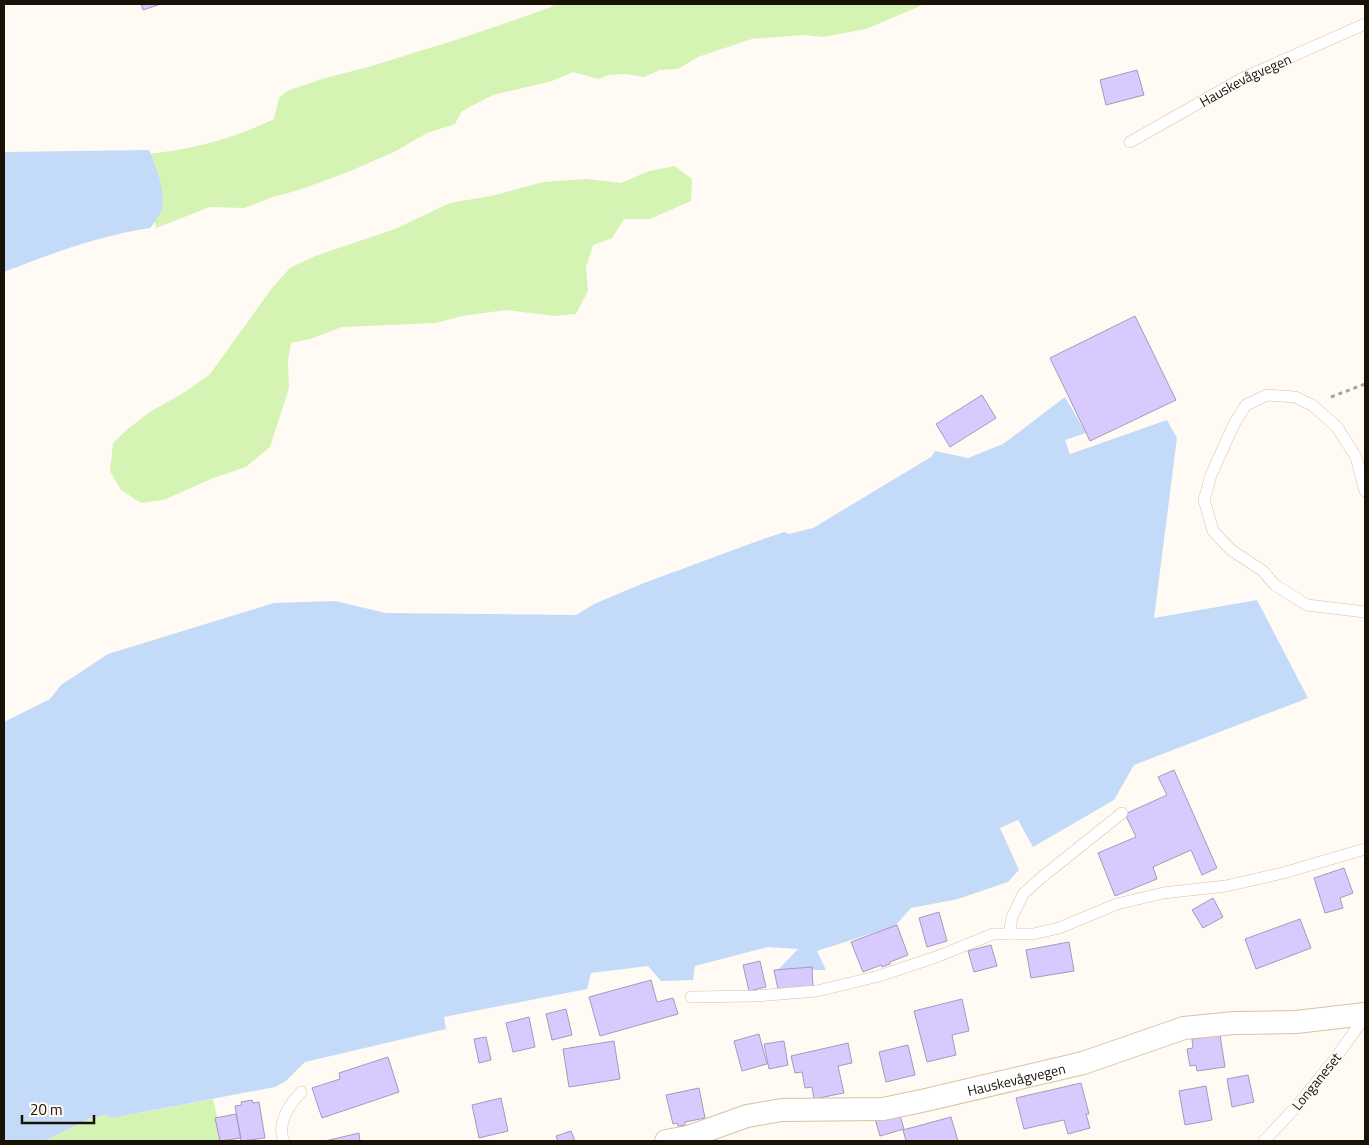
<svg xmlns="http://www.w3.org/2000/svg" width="1369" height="1145" font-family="'Titillium Web',sans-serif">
  <rect width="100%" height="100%" fill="#fffbf4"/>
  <!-- green -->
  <path fill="#d5f4b4" d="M556,4H925L866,29L823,37L804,35L752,39L698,57L678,69L660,70L644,77L626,74L609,75L598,79L573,72L552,81L493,95L462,111L455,124L427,133L394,152L348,172L299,190L273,197L244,208L210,207L156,228L143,154C189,151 232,139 274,119L279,98L287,91L322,79L368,67L462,38L549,8Z
    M675,166L692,179L691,201L650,219H624L612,238L593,245L586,268L588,291L576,314L554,316L506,310L462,316L436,323L342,327L310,339L291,343L288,360L289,388L270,447L246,467L213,478L164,500L141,503L121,490L110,471L113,443L129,428L151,411L185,392L210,374L272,288L290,268L315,256L395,229L450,203L491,196L543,182L586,179L621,183L649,171Z
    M213,1099L223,1141H45L91,1118L108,1115L112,1118Z"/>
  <!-- water -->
  <path fill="#c3dbf9" d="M149,150C155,164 166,192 162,208C160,215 155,222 150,228C98,236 53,253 4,272V152Z
    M1065,397L1086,433L1065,440L1070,454L1167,420L1177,438L1154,618L1257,600L1308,698L1134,765L1114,800L1033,847L1018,820L1000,828L1019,870L1008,882L958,899L911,908L895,926L817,951L826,970H778L798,949L768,947L695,966L693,980L661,981L648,966L591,973L587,989L444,1017L446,1029L305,1062L286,1081L275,1087L112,1118L107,1115L91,1118L45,1141H4V722L50,699L61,685L108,654L274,603L335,601L386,613L576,615L594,604L644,583L755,542L784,532L789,534L813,528L931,457L935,451L968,458L1003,444Z"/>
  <!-- building -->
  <path fill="#d8cafe" stroke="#a49abc" d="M141,4H161L143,10Z
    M1137,70L1144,95L1106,105L1100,80Z
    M1135,316L1176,400L1090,441L1050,358Z
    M982,395L996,418L950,447L936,424Z
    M1174,770L1217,868L1202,875L1191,850L1153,867L1157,879L1115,896L1098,853L1136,837L1125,814L1167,795L1158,777Z
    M1344,868L1353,893L1340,898L1343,908L1325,913L1314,878Z
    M1213,898L1223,917L1203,928L1192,910Z
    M939,912L947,941L927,947L919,918Z
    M1300,919L1311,948L1256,969L1245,939Z
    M897,925L908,955L890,962V964L882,967L881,965L863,972L851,942Z
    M1069,942L1074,971L1031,978L1026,950Z
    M991,945L997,966L974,972L968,951Z
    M760,961L766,987L749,991L743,965Z
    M812,967L813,987L778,989L774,970Z
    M651,980L657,1002L673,998L678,1014L600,1036L589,997Z
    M962,999L969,1031L952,1035L956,1055L927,1062L914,1011Z
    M566,1009L572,1035L552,1040L546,1014Z
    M529,1017L535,1047L513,1052L506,1023Z
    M759,1034L767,1064L742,1071L734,1041Z
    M1220,1035L1225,1067L1197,1071L1196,1065L1190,1066L1187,1049L1193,1048L1192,1039Z
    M486,1037L491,1060L479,1063L474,1039Z
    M614,1041L620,1079L569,1087L563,1049Z
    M784,1041L788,1065L769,1069L764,1044Z
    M848,1043L852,1063L838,1066L844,1093L814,1099L812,1087L805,1088L802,1072L795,1073L791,1056Z
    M908,1045L915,1075L886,1082L879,1052Z
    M388,1057L399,1092L322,1118L312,1088L340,1079L339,1073Z
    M1248,1075L1254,1102L1232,1107L1227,1079Z
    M1081,1083L1089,1114H1086L1090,1128L1068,1134L1064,1120L1024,1129L1016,1098Z
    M1206,1086L1212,1120L1185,1125L1179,1091Z
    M699,1088L705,1118L685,1122V1125L678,1126L677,1123L673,1124L666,1095Z
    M501,1098L508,1131L479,1138L472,1105Z
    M252,1100L253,1103L259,1102L265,1138L241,1141L235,1106L242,1105L241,1102Z
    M899,1112L904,1129L880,1136L875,1119Z
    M236,1114L241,1138L220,1141L215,1118Z
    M951,1117L958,1141H906L903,1130Z
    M571,1131L575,1141H558L556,1136Z
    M359,1133L360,1141H325Z"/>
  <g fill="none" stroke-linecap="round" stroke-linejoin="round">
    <defs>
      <g id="lane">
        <path id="s1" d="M1130,142L1243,78L1365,24"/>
        <path d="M1365,491L1356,457L1337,427L1312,405L1295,397L1267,395L1246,405L1234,424L1211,475L1204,500L1213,531L1231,550L1263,571L1275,585L1307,605L1365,612"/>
        <path d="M1013,934L1010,928L1012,917L1023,894L1042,877L1122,813"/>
        <path d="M691,997L756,996L817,991L879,976L936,957L993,934H1033L1059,928L1117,904L1163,893L1226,886L1283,873L1365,849"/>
        <path d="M284,1141C276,1124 290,1104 301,1092"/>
        <path d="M1264,1141L1296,1107L1334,1060L1365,1017"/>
      </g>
      <g id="street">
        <path id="s2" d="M666,1141L688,1137L747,1116L782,1110L883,1109L926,1100L1083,1063L1184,1028L1234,1023L1296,1022L1365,1014"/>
      </g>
    </defs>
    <!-- lane casing -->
    <use href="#lane" stroke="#d6c3a1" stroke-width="12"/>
    <!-- street casing -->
    <use href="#street" stroke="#d6c3a1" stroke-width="24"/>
    <!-- path -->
    <path stroke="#a9a49c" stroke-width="3" stroke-dasharray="4 4" stroke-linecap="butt" d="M1331,397L1365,384"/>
    <!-- lane -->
    <use href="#lane" stroke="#fff" stroke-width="11"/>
    <!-- street -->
    <use href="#street" stroke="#fff" stroke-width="22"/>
  </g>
  <g text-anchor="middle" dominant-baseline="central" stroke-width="5" stroke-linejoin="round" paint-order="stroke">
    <!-- street labels -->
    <g font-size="14" fill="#191206" stroke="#fffbf4">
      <text stroke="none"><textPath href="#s1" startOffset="131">Hauskevågvegen</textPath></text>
      <text stroke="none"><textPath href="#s2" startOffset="358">Hauskevågvegen</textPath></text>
      <text transform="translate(1316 1081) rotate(-51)">Longaneset</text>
    </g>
  </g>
  <!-- border -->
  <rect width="1369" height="1145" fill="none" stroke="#191206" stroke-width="10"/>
  <!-- scale -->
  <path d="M22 1115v8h72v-8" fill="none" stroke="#191206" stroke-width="2.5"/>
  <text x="30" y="1115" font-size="15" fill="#191206" stroke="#fffbf4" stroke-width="4" paint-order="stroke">20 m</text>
</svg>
